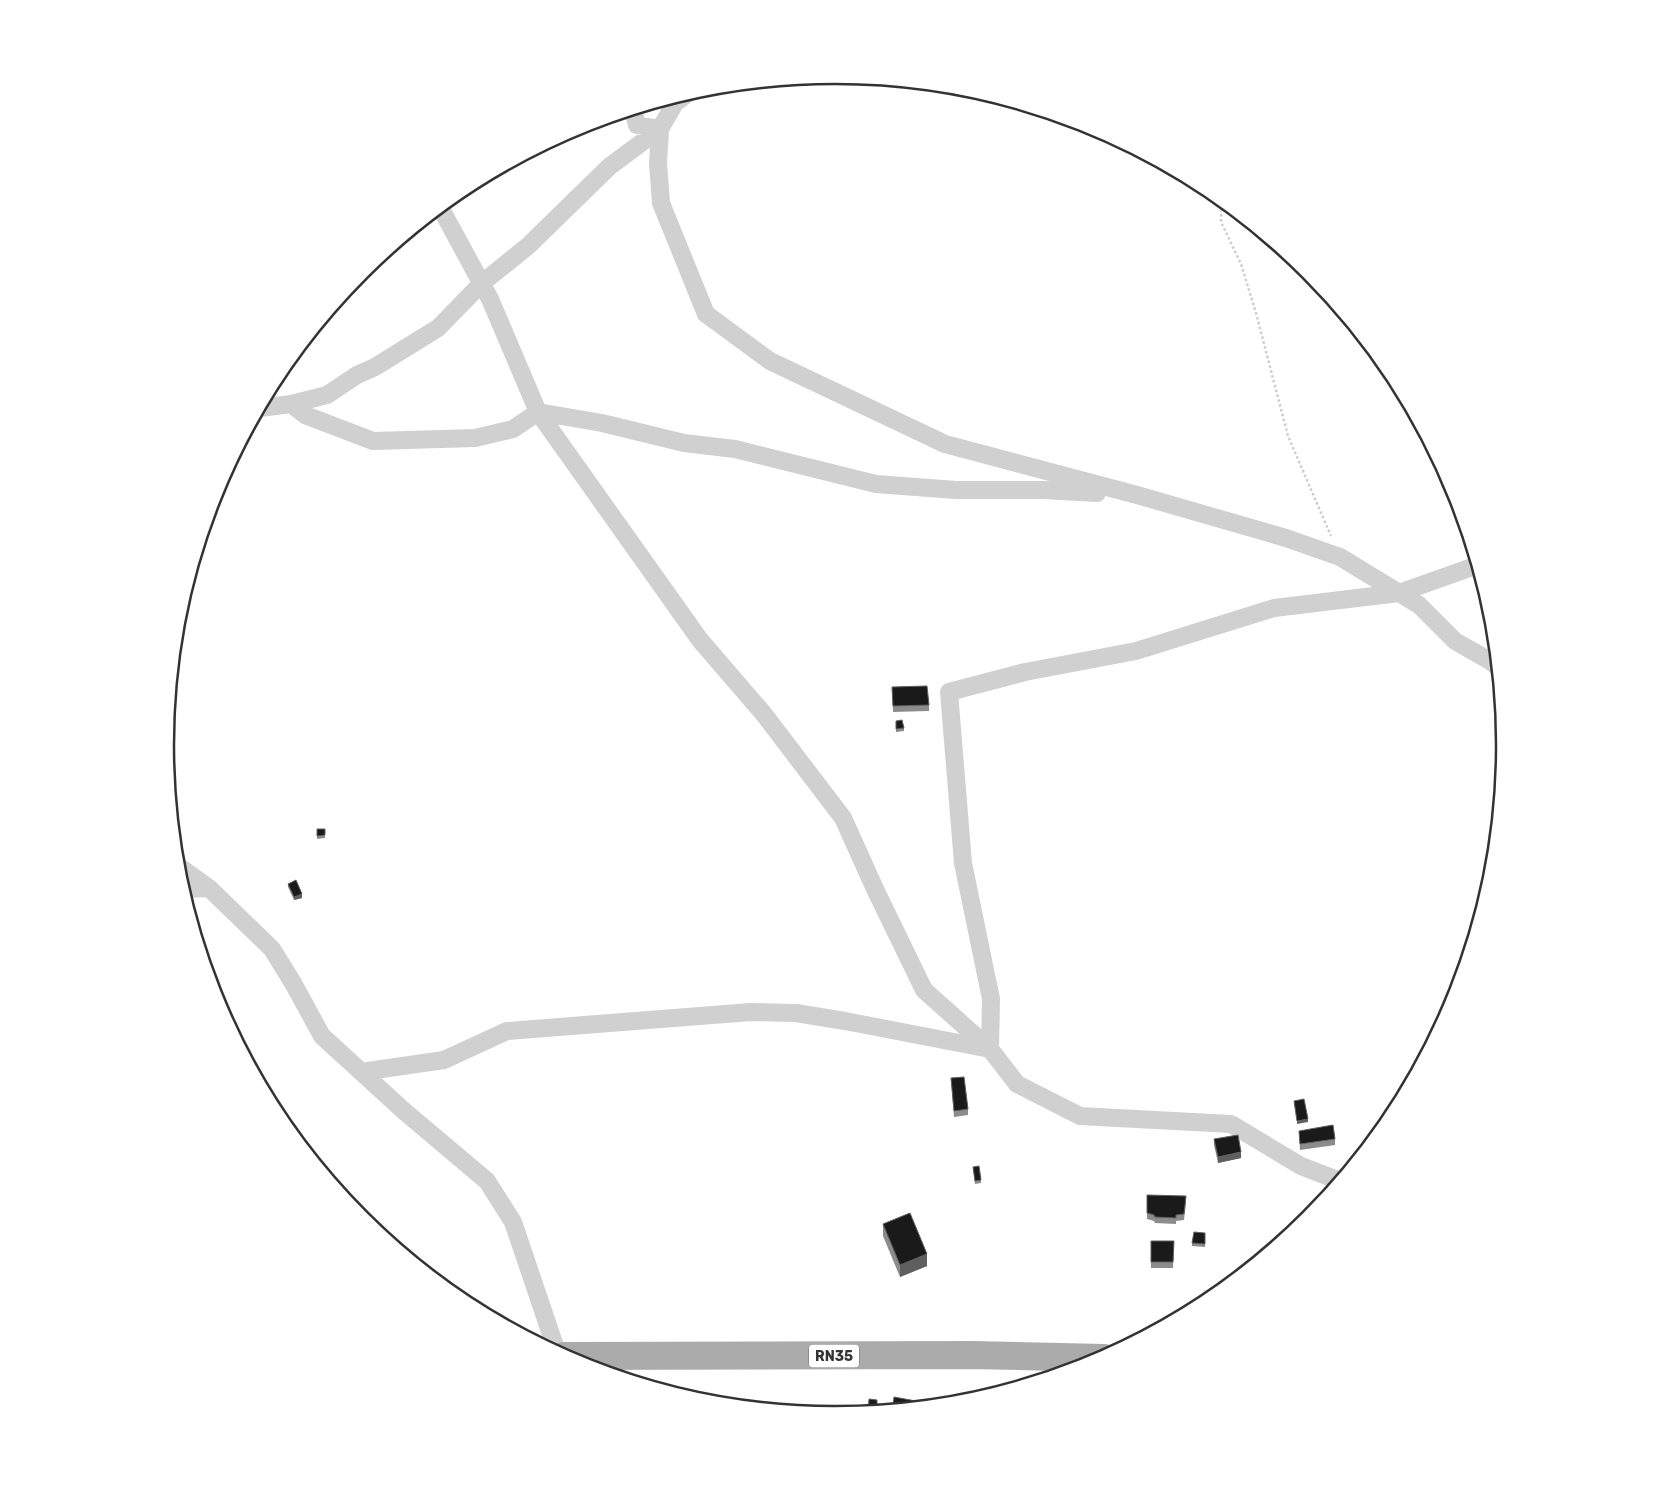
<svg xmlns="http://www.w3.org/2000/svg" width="1671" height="1490" font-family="Rubik,sans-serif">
  <rect width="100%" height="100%" fill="#fff"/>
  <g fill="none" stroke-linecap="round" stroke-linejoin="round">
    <!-- path -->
    <path stroke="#cdcdcd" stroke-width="2.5" stroke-dasharray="2.5 2.5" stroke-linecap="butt" d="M1222,199L1221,222L1241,264L1256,313L1288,436L1331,536"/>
    <!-- street -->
    <path stroke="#d0d0d0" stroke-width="18" d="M688,93L675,103L660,129L658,163L661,203L706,314L770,361L945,444L1137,495L1286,538L1340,557L1419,605L1455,641L1490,661L1498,667
      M633,110L637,125L660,129
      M440,207L490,299L538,412L700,640L763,713L843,818L875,889L924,990L990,1049
      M291,404L305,415L373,441L475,438L513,429L538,412L602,423L684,443L735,449L876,484L956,490H1043L1097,493
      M260,408L291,404L327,395L357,375L375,367L438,328L482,283L528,246L610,166L660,129
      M177,865L209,888L272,949L293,983L322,1036L404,1111L487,1181L513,1222L557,1352
      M182,889L209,888
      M361,1072L444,1060L507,1031L751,1012L796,1013L845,1021L990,1049
      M1340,1181L1301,1166L1231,1124L1080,1116L1017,1084L990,1049L991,999L963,863L949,692L1025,672L1136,651L1274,608L1399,593L1478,565"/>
    <!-- primary -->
    <path stroke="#ababab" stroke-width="28" d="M564,1356L972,1355L1104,1358"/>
  </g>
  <!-- wall -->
  <path fill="#8c8c8c" d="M892,687L929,705V711L893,712Z
    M896,721L904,728V731L896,732Z
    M317,829H325V838L317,839Z
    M288,884L302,898L294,900L288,887Z
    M951,1078L968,1109V1115L954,1117Z
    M1299,1131L1335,1139V1145L1300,1150Z
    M1214,1139L1241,1158L1218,1163L1214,1145Z
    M973,1167L981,1180V1183L975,1184Z
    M1147,1195L1186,1202L1184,1220L1176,1221V1224L1155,1223L1154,1221L1147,1219Z
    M883,1224L927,1266L900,1277L883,1236Z
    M1205,1233V1247L1192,1246V1243Z
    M1151,1241L1174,1247L1173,1268H1151Z
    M894,1397L916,1404L914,1407L893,1409Z"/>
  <!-- shaded-wall -->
  <path fill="#5f5f5f" d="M302,894V898L294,900V897Z
    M1308,1119V1122L1297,1124V1121Z
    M1241,1152V1158L1218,1163V1157Z
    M927,1254V1266L900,1277V1265Z"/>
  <!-- building -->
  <path fill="#1a1a1a" stroke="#5f5f5f" d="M927,686L929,705L893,706L892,687Z
    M902,720L904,728L896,729V721Z
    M317,829H325V835L317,836Z
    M296,880L302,894L294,897L288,884Z
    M964,1077L968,1109L954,1111L951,1078Z
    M1304,1099L1308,1119L1297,1121L1294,1101Z
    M1333,1125L1335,1139L1300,1144L1299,1131Z
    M1238,1135L1241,1152L1218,1157L1214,1139Z
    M979,1166L981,1180L975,1181L973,1167Z
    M1147,1195L1186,1196L1184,1214L1176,1215V1218L1155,1217L1154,1215L1147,1213Z
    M910,1213L927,1254L900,1265L883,1224Z
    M1194,1232L1205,1233V1244L1192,1243Z
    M1151,1241H1174L1173,1262H1151Z
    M894,1397L916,1401L913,1407L904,1408L893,1407Z
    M869,1399L877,1400V1411L868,1412Z
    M756,1402L755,1407L710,1403Z"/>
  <g text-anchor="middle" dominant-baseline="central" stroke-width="5" stroke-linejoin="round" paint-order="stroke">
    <!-- shield labels -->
    <rect fill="#fff" stroke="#707070" stroke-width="1" x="809" y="1344.5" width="50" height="23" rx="4"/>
    <g font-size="14" font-weight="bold" fill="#333">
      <text x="834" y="1356">RN35</text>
    </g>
  </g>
  <!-- crop -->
  <path d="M0 0H1671V1490H0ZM174 745a661 661 0 1 1 1322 0a661 661 0 1 1-1322 0Z" fill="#fff" fill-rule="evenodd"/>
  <path fill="none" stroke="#333" stroke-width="2.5" d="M174 745a661 661 0 1 1 1322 0a661 661 0 1 1-1322 0Z"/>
</svg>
